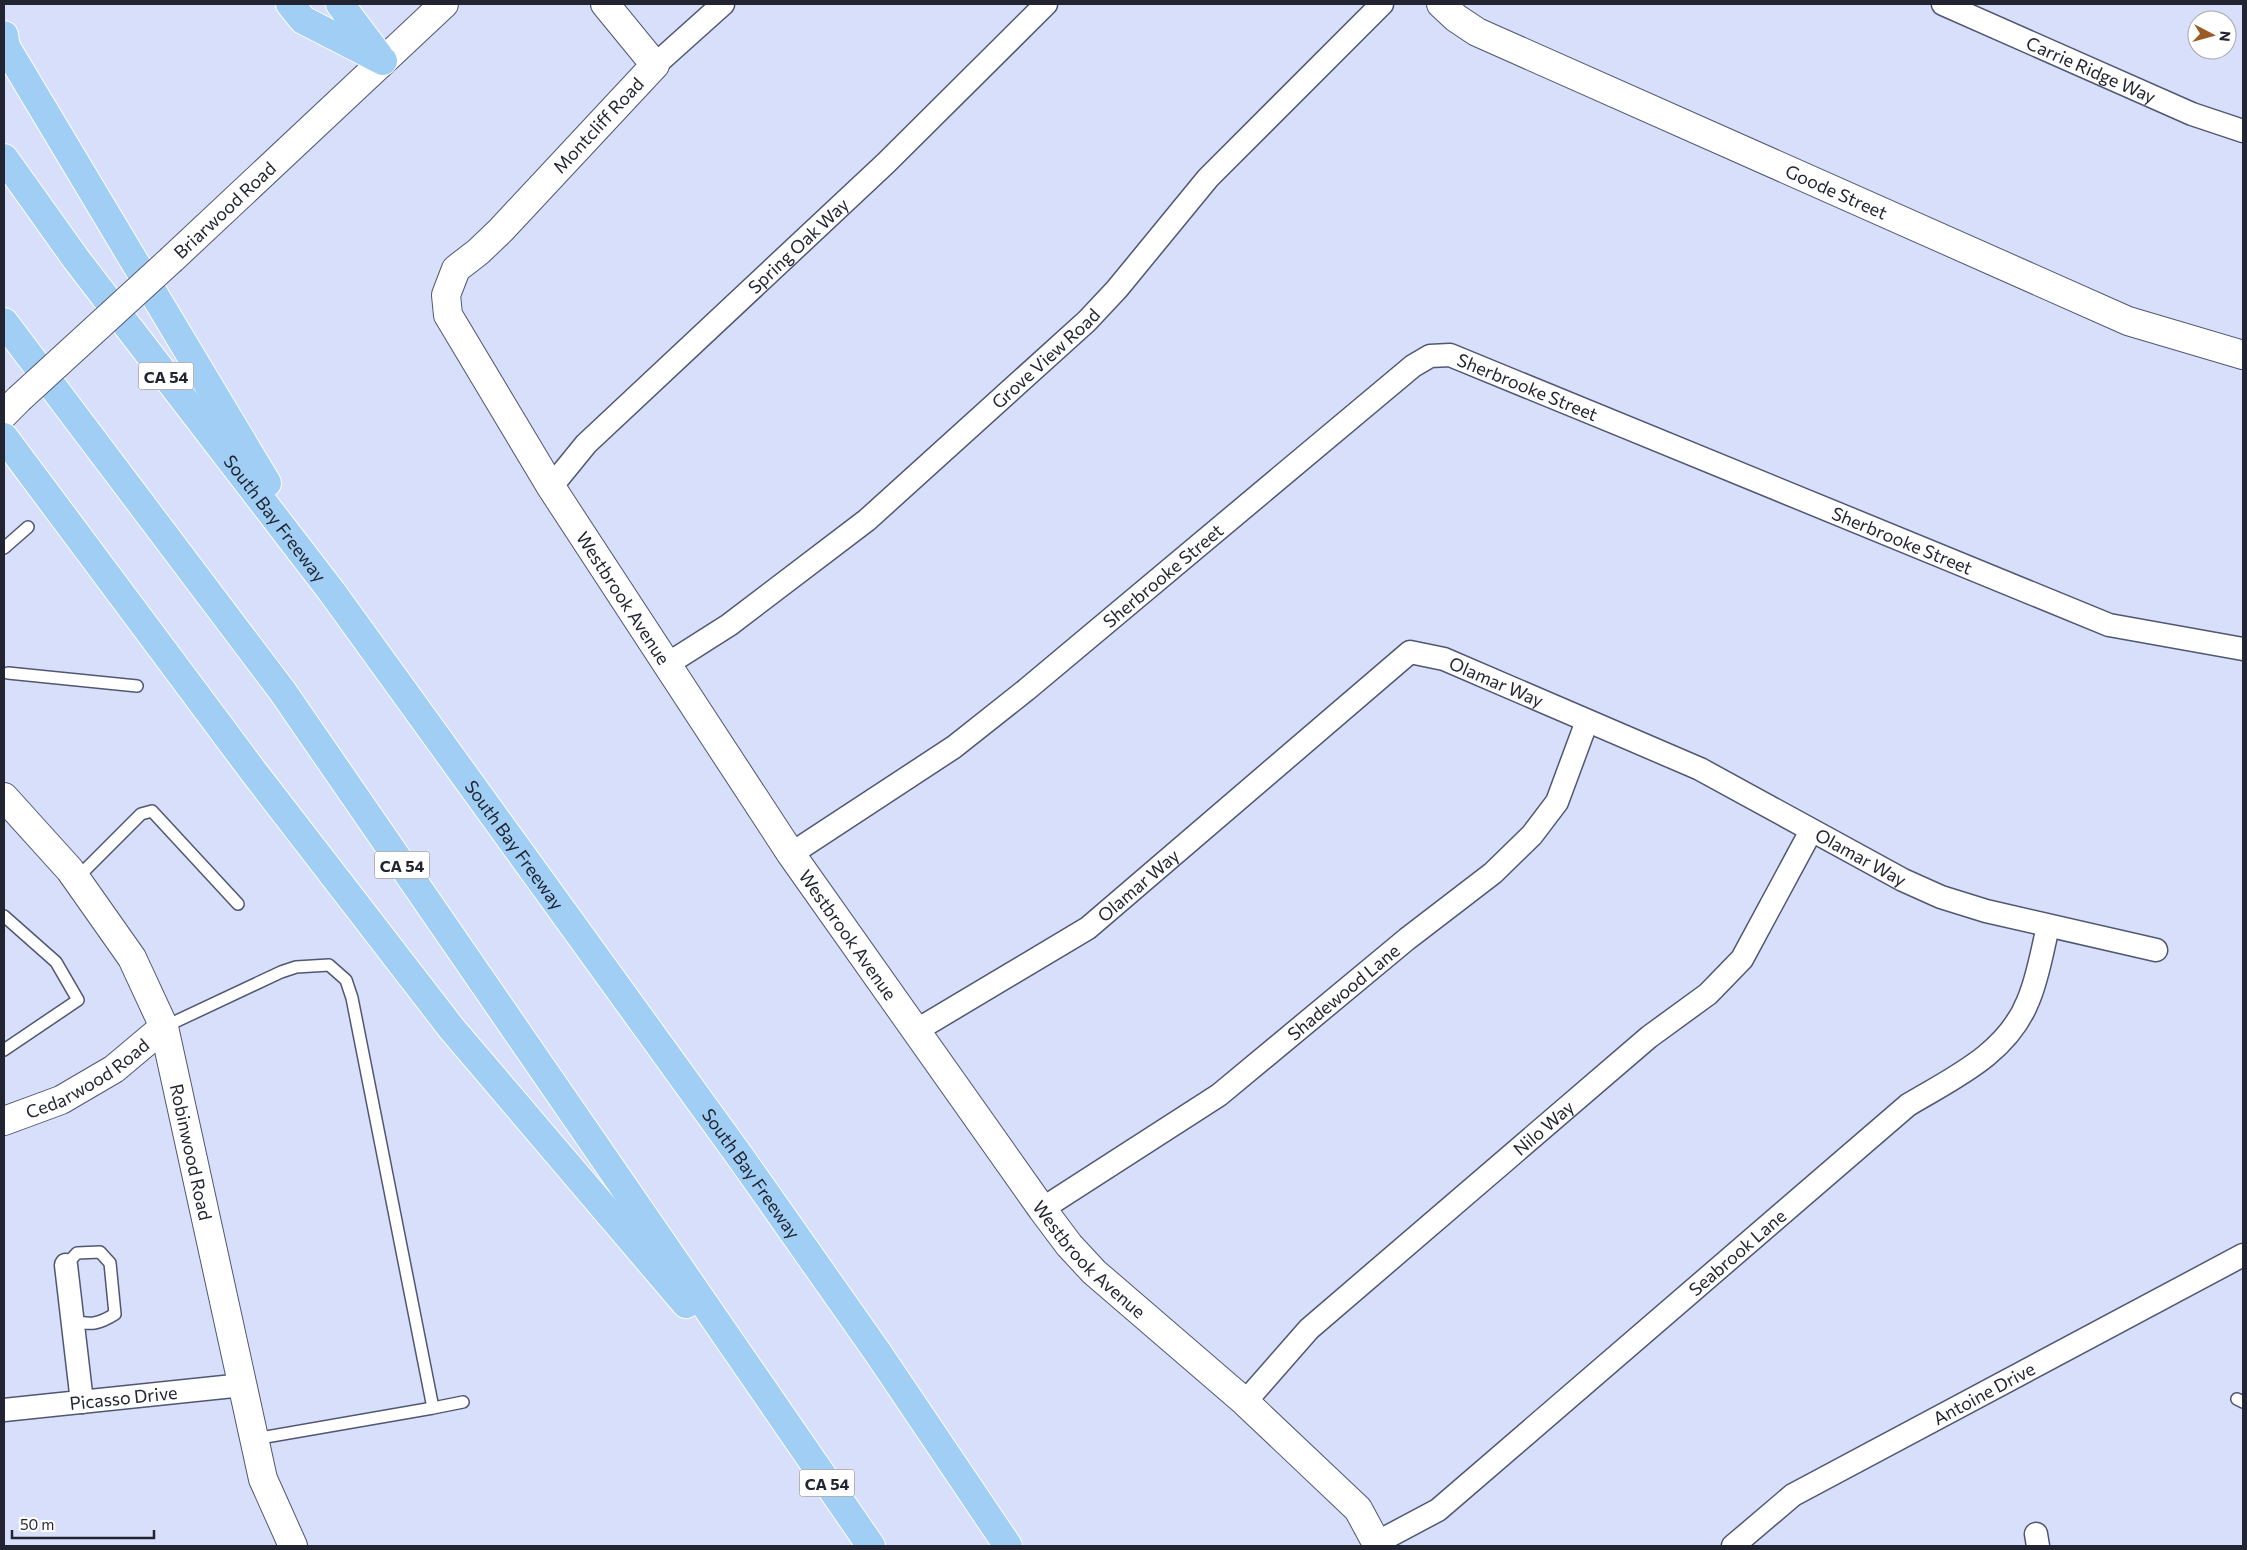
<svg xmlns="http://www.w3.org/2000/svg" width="2247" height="1550" font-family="Commissioner,sans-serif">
  <rect width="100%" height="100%" fill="#d7dffa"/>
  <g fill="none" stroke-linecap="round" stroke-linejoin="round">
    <defs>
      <path id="lane" d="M4,548L28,527
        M8,673L137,686
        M76,879L141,814L152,811L238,904
        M4,916L56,962L78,1000L4,1050
        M164,1027L281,972L296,967L329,965L346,980L352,998L433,1408L254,1439
        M66,1265L77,1253L100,1252L110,1263L115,1314C99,1324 90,1326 72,1320
        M2237,1399L2243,1402
        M433,1408L463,1402"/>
      <g id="street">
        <path id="s1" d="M1943,4L2192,114L2243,131"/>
        <path d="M655,65L723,4"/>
        <path id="s2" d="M551,487L586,444L886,163L1046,4"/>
        <path id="s3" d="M666,665L729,625L867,520L1087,321L1117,289L1208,178L1382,4"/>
        <path id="s4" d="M791,854L954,747L1026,690L1413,366L1430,356L1450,355L2109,625L2243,649"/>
        <path id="s5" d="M917,1030L1088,928L1410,652L1444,659L1700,769L1903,880L1941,897L1986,911L2156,950"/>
        <path id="s6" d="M1042,1209L1219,1095L1407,939L1493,873L1532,835L1557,802L1587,721"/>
        <path d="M66,1265L82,1402"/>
        <path id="s7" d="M1245,1402L1309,1329L1649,1037L1708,994L1742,959L1811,831"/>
        <path id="s8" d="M4,1410L243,1385"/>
        <path d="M2036,1534L2038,1546"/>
        <path id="s9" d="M1376,1543L1438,1510L1908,1105C1953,1078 2007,1054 2028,1001C2038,978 2042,951 2048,927"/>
        <path id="s10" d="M1733,1546L1793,1495L2243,1255"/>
      </g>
      <g id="secondary">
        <path id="s11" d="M605,4L655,65L501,230L478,252L456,269L446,295L448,315L551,487L791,854L1042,1209L1069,1245L1094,1272L1245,1402L1358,1509L1378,1546"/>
        <path id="s12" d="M1441,4L1456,18L1477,32L2128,321L2243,355"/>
        <path id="s13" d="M172,259L444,4"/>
        <path d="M4,414L19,399"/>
        <path id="s14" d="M4,797L70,870L132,958L164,1027L263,1479L293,1546"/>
        <path id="s15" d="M4,1121L61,1100L114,1069L164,1027"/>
      </g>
      <g id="highway">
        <path d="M290,4L303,20L383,61"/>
        <path d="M340,4L379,56"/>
        <path d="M4,35L6,47L267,483"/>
        <path id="s16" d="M4,158L76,259L332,592L741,1158L878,1353L1008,1546"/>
        <path d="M4,322L283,692L871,1546"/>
        <path d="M4,437L253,771L452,1029L686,1304"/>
      </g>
    </defs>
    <!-- lane casing -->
    <use href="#lane" stroke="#505773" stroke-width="14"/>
    <!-- street casing -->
    <use href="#street" stroke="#505773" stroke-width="25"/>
    <!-- secondary casing -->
    <use href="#secondary" stroke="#505773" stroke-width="30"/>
    <!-- highway casing -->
    <use href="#highway" stroke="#fff" stroke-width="30"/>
    <!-- lane -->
    <use href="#lane" stroke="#fff" stroke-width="11"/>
    <!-- street -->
    <use href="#street" stroke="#fff" stroke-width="22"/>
    <!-- secondary -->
    <use href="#secondary" stroke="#fff" stroke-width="28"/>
    <!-- highway -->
    <use href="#highway" stroke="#a0cef5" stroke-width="28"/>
    <defs>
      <path id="secondary-bridge" d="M19,399L172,259"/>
    </defs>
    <!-- secondary-bridge casing -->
    <use href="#secondary-bridge" stroke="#505773" stroke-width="30" stroke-linecap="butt"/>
    <!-- secondary-bridge -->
    <use href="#secondary-bridge" stroke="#fff" stroke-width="28"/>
  </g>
  <g text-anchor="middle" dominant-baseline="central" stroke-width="5" stroke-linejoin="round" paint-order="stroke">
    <!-- shield labels -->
    <g fill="#fff" stroke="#64666f" stroke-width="1">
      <rect x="138.5" y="362.5" width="55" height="27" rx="4"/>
      <rect x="374.5" y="851.5" width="55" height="27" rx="4"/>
      <rect x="799.5" y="1469.5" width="55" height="27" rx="4"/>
    </g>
    <g font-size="16" font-weight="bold" fill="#222531">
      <text x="166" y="376">CA 54</text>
      <text x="402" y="865">CA 54</text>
      <text x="827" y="1483">CA 54</text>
    </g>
    <!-- street labels -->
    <g font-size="18" fill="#222531" stroke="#fff">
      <text stroke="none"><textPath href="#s1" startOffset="162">Carrie Ridge Way</textPath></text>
      <text transform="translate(598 125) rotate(-47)">Montcliff Road</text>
      <text stroke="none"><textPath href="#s12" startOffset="439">Goode Street</textPath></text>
      <text stroke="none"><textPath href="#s13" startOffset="72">Briarwood Road</textPath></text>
      <text stroke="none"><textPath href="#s2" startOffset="346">Spring Oak Way</textPath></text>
      <text stroke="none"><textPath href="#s3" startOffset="489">Grove View Road</textPath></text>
      <text stroke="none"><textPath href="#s4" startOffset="915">Sherbrooke Street</textPath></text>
      <text stroke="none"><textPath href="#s16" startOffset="451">South Bay Freeway</textPath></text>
      <text stroke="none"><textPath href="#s4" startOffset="1320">Sherbrooke Street</textPath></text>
      <text stroke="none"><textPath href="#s4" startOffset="465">Sherbrooke Street</textPath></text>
      <text stroke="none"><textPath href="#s11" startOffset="745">Westbrook Avenue</textPath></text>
      <text stroke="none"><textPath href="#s5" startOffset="715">Olamar Way</textPath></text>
      <text stroke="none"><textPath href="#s16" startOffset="856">South Bay Freeway</textPath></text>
      <text stroke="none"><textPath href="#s5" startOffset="1120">Olamar Way</textPath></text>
      <text stroke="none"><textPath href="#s5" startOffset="265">Olamar Way</textPath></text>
      <text stroke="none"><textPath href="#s11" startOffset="1150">Westbrook Avenue</textPath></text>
      <text stroke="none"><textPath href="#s6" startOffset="372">Shadewood Lane</textPath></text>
      <text stroke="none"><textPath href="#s15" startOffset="94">Cedarwood Road</textPath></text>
      <text stroke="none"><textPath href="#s7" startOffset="406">Nilo Way</textPath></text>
      <text stroke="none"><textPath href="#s14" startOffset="410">Robinwood Road</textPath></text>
      <text stroke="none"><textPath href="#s16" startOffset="1261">South Bay Freeway</textPath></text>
      <text stroke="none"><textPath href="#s9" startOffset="465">Seabrook Lane</textPath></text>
      <text stroke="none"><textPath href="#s11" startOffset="1555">Westbrook Avenue</textPath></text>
      <text stroke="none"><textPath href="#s10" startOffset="295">Antoine Drive</textPath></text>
      <text stroke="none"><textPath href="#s8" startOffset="120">Picasso Drive</textPath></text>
    </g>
  </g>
  <!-- border -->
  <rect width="2247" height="1550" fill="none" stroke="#222531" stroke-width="10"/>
  <!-- north arrow -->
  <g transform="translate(2212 35) rotate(96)"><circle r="24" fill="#ffffff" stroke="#a7a8ad"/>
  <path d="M0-4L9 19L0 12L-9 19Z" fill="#9b5b23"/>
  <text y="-8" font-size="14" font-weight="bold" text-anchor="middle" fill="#222531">N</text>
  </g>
  <!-- scale -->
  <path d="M12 1530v8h142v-8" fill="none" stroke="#222531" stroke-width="2.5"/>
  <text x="20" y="1530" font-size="15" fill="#222531" stroke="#ffffff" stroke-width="4" paint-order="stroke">50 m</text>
</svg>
